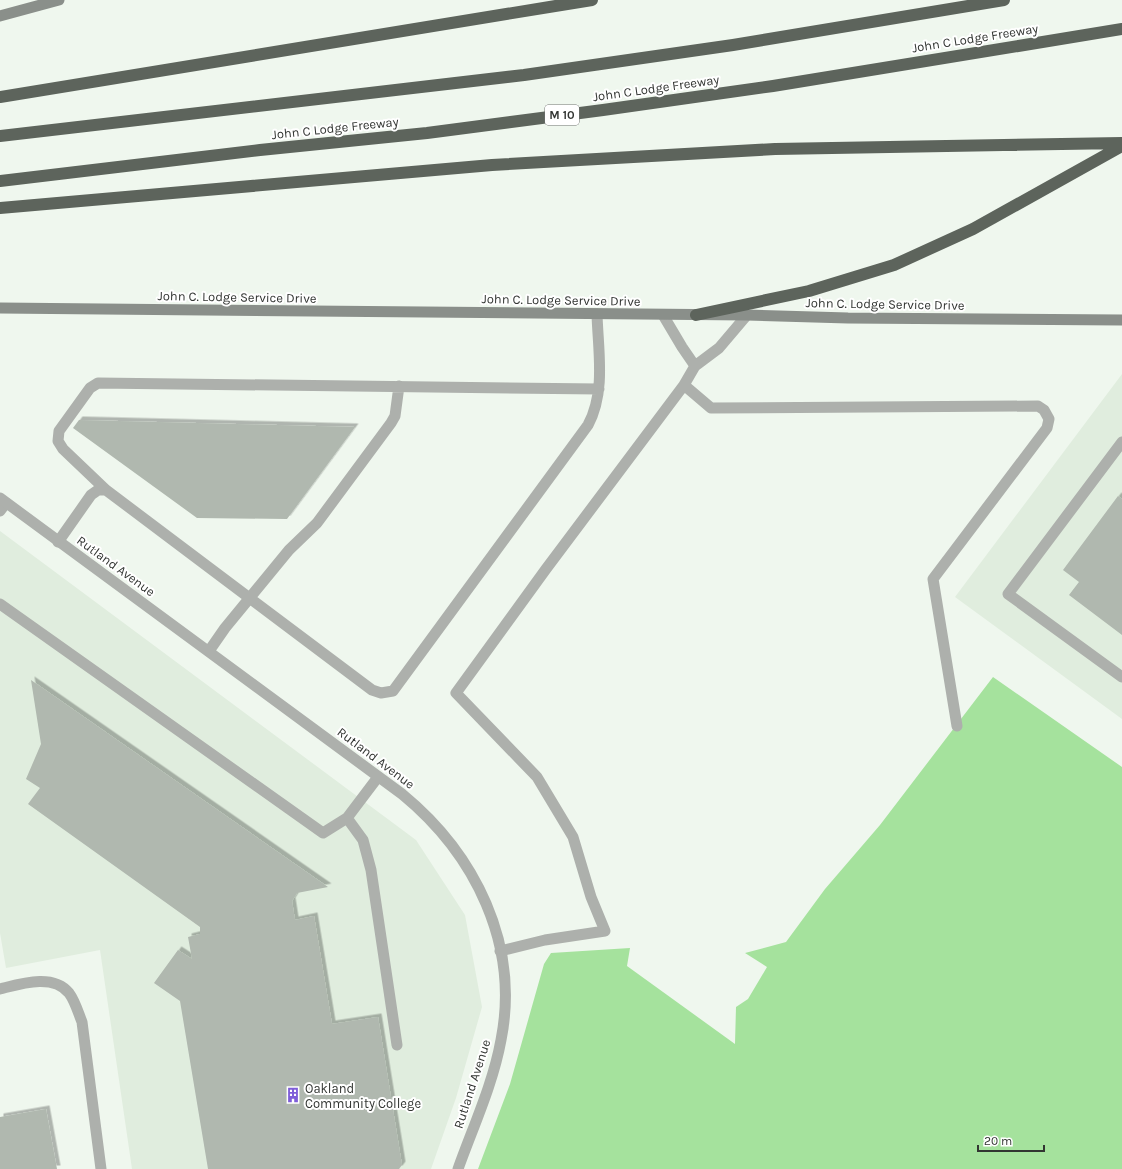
<svg xmlns="http://www.w3.org/2000/svg" width="1122" height="1169" font-family="Karla,sans-serif">
  <defs>
    <filter id="shadow"><feDropShadow dx="3.5" dy="-3.5" stdDeviation="0" flood-color="#0004"/></filter>
  </defs>
  <rect width="100%" height="100%" fill="#eff7ee"/>
  <!-- built -->
  <path fill="#e0edde" d="M1122,374V719L955,597Z
    M0,531L416,840L465,915L482,1007L456,1098L431,1169H132L100,950L6,968L0,933Z"/>
  <!-- green -->
  <path fill="#a5e29d" d="M993,677L1122,767V1169H478L510,1084L544,964L551,953L630,948L627,966L735,1044L736,1007L748,999L767,967L745,953L786,942L825,889L880,825Z"/>
  <!-- building -->
  <path fill="#b0b8af" filter="url(#shadow)" d="M79,420L355,427L287,519L197,518L73,428Z
    M1118,496L1122,499V635L1069,595L1079,582L1063,570Z
    M31,680L328,887L297,893L292,901L295,920L314,916L332,1024L378,1017L402,1165L399,1169H208L180,1001L154,983L178,950L192,959L188,937L200,934V927L28,804L40,788L26,779L41,744Z
    M46,1109L57,1169H0V1117Z"/>
  <g fill="none" stroke-linecap="round" stroke-linejoin="round">
    <!-- service -->
    <path stroke="#adb0ac" stroke-width="11" d="M663,315L682,347L695,366
      M684,385L711,408L1038,406L1044,410L1049,419L1047,428L933,579L957,726
      M1122,442L1008,594L1122,677
      M106,490L63,449L58,441L59,431L90,388L98,383L599,389
      M0,511L6,503
      M58,542L91,495L98,490H106L372,690L381,693L393,691L588,425C606,392 598,350 597,314
      M0,604L323,833L347,818L378,777
      M209,651L225,628L289,550L317,523L391,423L395,416L399,386
      M347,818L363,840L371,870L397,1045
      M500,951L545,940L605,931L591,897L573,837L537,777L456,693L546,569L684,385L695,366L719,348L747,315
      M0,989C20,984 53,973 69,993C75,1001 78,1012 82,1022L101,1169"/>
    <!-- minor -->
    <path stroke="#adb0ac" stroke-width="11" d="M0,498L402,794C475,854 520,944 501,1040C493,1084 473,1127 458,1169"/>
    <!-- secondary -->
    <path stroke="#8a8f8a" stroke-width="11" d="M0,16L59,0
      M0,308L747,315L848,318L1122,320"/>
    <!-- motorway -->
    <path stroke="#5d645c" stroke-width="12" d="M0,97L592,0
      M0,136L524,75L733,45L1004,0
      M0,181L260,150L427,133L603,110L773,86L1122,29
      M0,208L492,165L775,149L1122,143
      M696,315L809,291L894,265L973,229L1122,146"/>
  </g>
  <!-- icons -->
  <defs>
    <symbol id="building-bare" viewBox="-9 -9 18 18"><path d="M-4-6H4V6H1V3H-1V6H-4ZM-2.5-4.3h1.7v1.8h-1.7ZM.8-4.3h1.7v1.8H.8ZM-2.5-1h1.7V.8h-1.7ZM.8-1h1.7V.8H.8Z" fill="#7e5dd8" stroke="#fff" stroke-width="2.5" paint-order="stroke"/></symbol>
  </defs>
  <g fill-rule="evenodd">
    <use href="#building-bare" x="282" y="1084" width="22" height="22"/>
  </g>
  <g text-anchor="middle" dominant-baseline="central" stroke-width="4" stroke-linejoin="round" paint-order="stroke">
    <!-- shield labels -->
    <rect fill="#fff" stroke="#707270" stroke-width="1" x="545" y="105" width="34" height="20" rx="3"/>
    <g font-size="12" font-weight="bold" fill="#323532">
      <text x="562" y="115">M 10</text>
    </g>
    <!-- street labels -->
    <g font-size="13" fill="#323532" stroke="#fff">
      <text transform="translate(975 38) rotate(-9)">John C Lodge Freeway</text>
      <text transform="translate(656 88) rotate(-8)">John C Lodge Freeway</text>
      <text transform="translate(335 128) rotate(-6)">John C Lodge Freeway</text>
      <text transform="translate(237 297) rotate(1)">John C. Lodge Service Drive</text>
      <text transform="translate(561 300) rotate(1)">John C. Lodge Service Drive</text>
      <text transform="translate(885 304) rotate(1)">John C. Lodge Service Drive</text>
      <text transform="translate(116 566) rotate(36)">Rutland Avenue</text>
      <text transform="translate(376 758) rotate(37)">Rutland Avenue</text>
      <text transform="translate(472 1084) rotate(-72)">Rutland Avenue</text>
    </g>
    <!-- poi labels -->
    <g font-size="13" fill="#323532" stroke="#fff" text-anchor="start">
      <text x="305" y="1088">Oakland<tspan x="305" dy="15">Community College</tspan></text>
    </g>
  </g>
  <!-- scale -->
  <path d="M978 1145v6h66v-6" fill="none" stroke="#323532" stroke-width="2"/>
  <text x="984" y="1145" font-size="12" fill="#323532" stroke="#ffffff" stroke-width="3" paint-order="stroke">20 m</text>
</svg>
